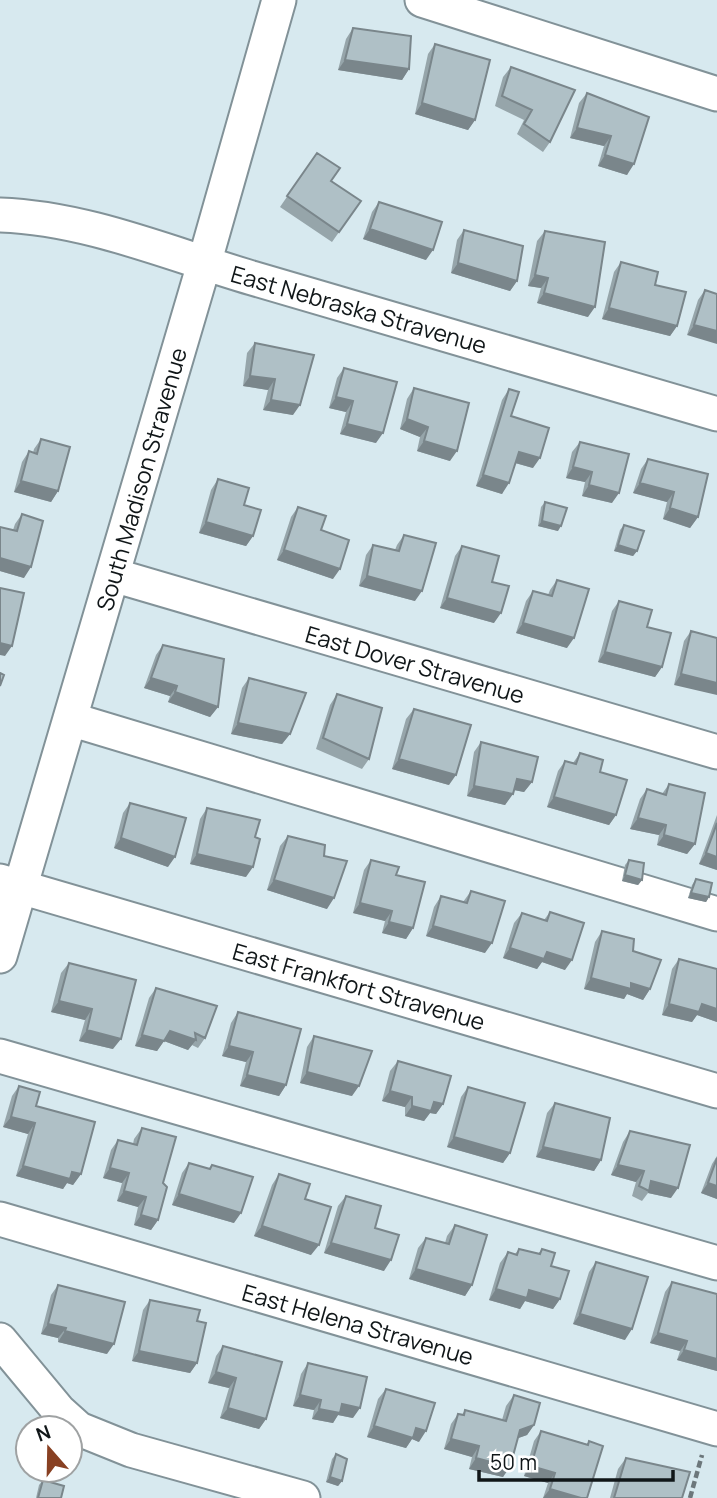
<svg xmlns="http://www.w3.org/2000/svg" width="717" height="1498" font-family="Manrope,sans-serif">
  <rect width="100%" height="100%" fill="#d7e9ef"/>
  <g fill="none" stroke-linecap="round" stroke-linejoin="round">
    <defs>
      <path id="minor" d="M422,0L717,94
        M0,215C87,218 170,254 252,278C407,323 562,369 717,414
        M113,575L717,752
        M70,719L717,914
        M0,881L717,1091
        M0,956L204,264L279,0
        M0,1056L717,1263
        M0,1219L717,1429
        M0,1340L59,1411L79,1429L131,1450L303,1498"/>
    </defs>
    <!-- minor casing -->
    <use href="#minor" stroke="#829298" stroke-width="37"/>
    <!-- path -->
    <path stroke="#6c777b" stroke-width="4.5" stroke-dasharray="7 3.5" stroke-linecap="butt" d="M690,1498L702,1455"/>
    <!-- minor -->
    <use href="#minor" stroke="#fff" stroke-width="33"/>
  </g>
  <!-- wall -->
  <path fill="#96a5aa" d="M353,28L409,69L402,80L338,70L346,39Z
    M435,44L475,120L468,130L415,114L428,54Z
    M511,67L550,142L543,152L517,134L524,120L495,106L503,77Z
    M587,93L649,117L627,175L598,166L604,146L570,138L579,103Z
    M317,153L331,181L361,201L332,242L280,207Z
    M379,202L426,260L363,239L372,212Z
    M464,230L517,281L510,291L451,273L457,240Z
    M545,231L588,317L537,303L541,288L528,286L537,241Z
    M621,262L655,285L677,326L670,336L602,319L614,272Z
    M705,290L717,294L687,335L698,300Z
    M255,343L293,415L263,410L268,390L243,386L247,353Z
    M344,368L376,443L340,434L346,412L329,408L337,378Z
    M414,388L450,461L417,451L420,437L400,429L407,399Z
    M509,389L511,416L533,468L515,463L502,494L476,486L502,400Z
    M41,439L58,491L51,502L14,492L22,462L29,451L33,453L34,449Z
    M580,442L612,503L582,496L585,482L566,478L572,452Z
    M648,459L698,517L690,528L663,519L667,502L633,493L641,469Z
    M218,479L244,505L253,536L246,546L199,533L211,490Z
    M545,502L558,531L538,526L541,507Z
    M298,507L321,530L333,579L277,560L291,517Z
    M22,514L24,578L0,571V527L13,530L15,524Z
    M624,525L637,551L633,556L614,551L620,530Z
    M404,535L415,601L359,586L366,555L373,545L395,550L397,545Z
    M462,546L492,582L494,623L440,608L455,556Z
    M557,580L567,648L516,633L526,601L533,591L548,595L550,590Z
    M619,601L647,627L662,667L655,677L598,662L612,611Z
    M691,631L717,638L674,685L684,641Z
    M163,645L218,707L210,717L168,702L170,696L144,688L156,655Z
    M249,678L290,734L282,744L231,734L242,688Z
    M337,694L369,759L362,769L316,749L330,705Z
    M414,709L449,785L392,769L406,719Z
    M481,742L532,782L524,792L514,790L505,805L467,796L474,752Z
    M580,753L600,772L616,815L609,825L547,807L558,771L565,761L573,763Z
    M669,784L695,844L687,854L657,845L659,835L630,829L640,799L647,789L662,794Z
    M130,803L168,867L114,848L123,813Z
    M207,808L246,877L190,864L200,819Z
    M717,815V870L699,864Z
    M288,836L324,856L327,909L267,890L280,846Z
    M371,860L396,875L413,928L406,939L382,933L385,921L353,913L364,870Z
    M629,860L642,880L638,885L622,881L625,865Z
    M696,879L709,897L706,902L688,898L692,885Z
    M471,891L485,953L426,936L434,907L441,896L463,902Z
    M550,912L565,970L542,962L537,969L503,958L514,923L522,913L544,920Z
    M602,931L633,951L650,989L643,1000L627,994L624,999L584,989L595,942Z
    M679,959L717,969V1022L697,1015L692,1022L662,1015L672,969Z
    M69,963L113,1049L79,1041L85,1020L51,1012L61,973Z
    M156,988L205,1038L198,1048L192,1045L188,1050L164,1041L157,1051L135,1046L149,998Z
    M238,1012L286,1085L279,1096L240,1086L246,1062L222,1056L231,1023Z
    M314,1036L352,1096L300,1083L307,1047Z
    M398,1061L443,1104L436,1114L430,1113L424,1121L405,1116V1107L382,1101L390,1071Z
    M19,1086L36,1106L81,1174L73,1185L67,1183L63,1189L16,1176L28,1134L3,1127L12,1096Z
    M468,1087L510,1153L503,1163L447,1147L461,1097Z
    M555,1103L601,1160L594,1171L536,1157L547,1113Z
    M142,1128L163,1183L158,1220L151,1230L134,1225L138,1207L117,1201L122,1183L103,1178L111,1150L118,1140L133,1144L134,1139Z
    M630,1131L671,1198L648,1193L642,1201L632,1196L636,1182L611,1175L623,1142Z
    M717,1156V1199L701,1193L712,1164Z
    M189,1163L209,1169L212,1165L234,1223L172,1205L182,1173Z
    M279,1174L305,1199L311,1255L254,1236L272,1185Z
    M346,1196L375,1228L384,1271L324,1253L338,1206Z
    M455,1225L472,1285L465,1296L409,1279L418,1248L426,1238L445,1243L447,1236Z
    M519,1249L538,1254L542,1249L551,1266L560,1299L553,1309L525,1301L520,1309L489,1300L500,1263L508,1252L515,1254Z
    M596,1262L625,1340L573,1324L589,1272Z
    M672,1282L717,1294V1371L677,1360L680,1351L650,1343L665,1292Z
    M58,1285L107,1354L58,1342V1338L41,1334L51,1295Z
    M150,1300L197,1321V1363L190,1373L132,1361L143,1310Z
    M223,1346L266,1419L259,1429L220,1418L229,1388L208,1383L216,1356Z
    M308,1363L353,1418L338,1415L333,1423L312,1419L314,1410L293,1406L301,1374Z
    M386,1389L419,1442L412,1439L406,1448L367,1437L378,1399Z
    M514,1395L534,1425L527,1435L518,1438L503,1477L469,1469L472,1457L444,1449L451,1424L458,1414L462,1415L465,1410L502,1420L506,1406Z
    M541,1431L587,1444L589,1441L587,1498H543L548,1483L524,1476L534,1441Z
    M336,1454L342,1481L338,1486L326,1482L332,1459Z
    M626,1458L682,1498H610L618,1469Z
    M43,1480L61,1498H36L39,1485Z"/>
  <!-- shaded-wall -->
  <path fill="#7a868b" d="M345,60L409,69L402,80L338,70Z
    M422,103L475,120L468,130L415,114Z
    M577,128L611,136L604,146L570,138Z
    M605,155L634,164L627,175L598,166Z
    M370,229L433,250L426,260L363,239Z
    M458,263L517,281L510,291L451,273Z
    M535,275L548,278L541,288L528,286Z
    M544,293L595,307L588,317L537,303Z
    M609,308L677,326L670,336L602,319Z
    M694,325L717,331V344L687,335Z
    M250,376L275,379L268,390L243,386Z
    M336,397L353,401L346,412L329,408Z
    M271,400L300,405L293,415L263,410Z
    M407,419L428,427L420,437L400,429Z
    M347,424L383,433L376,443L340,434Z
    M424,441L457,451L450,461L417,451Z
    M519,452L540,458L533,468L512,462Z
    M573,467L592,472L585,482L566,478Z
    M483,475L509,483L502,494L476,486Z
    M21,481L58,491L51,502L14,492Z
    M640,483L674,492L667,502L633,493Z
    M589,485L619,493L612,503L582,496Z
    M670,508L698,517L690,528L663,519Z
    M542,521L561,526L558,531L538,526Z
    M206,522L253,536L246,546L199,533Z
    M618,545L637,551L633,556L614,551Z
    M284,550L340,569L333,579L277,560Z
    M0,558L31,567L24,578L0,571Z
    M367,576L422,591L415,601L359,586Z
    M447,598L501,613L494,623L440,608Z
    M523,623L574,638L567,648L516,633Z
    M0,643L12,646L5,656L0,655Z
    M605,652L662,667L655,677L598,662Z
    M681,674L717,683V695L674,685Z
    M151,678L177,686L170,696L144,688Z
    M175,692L218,707L210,717L168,702Z
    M238,723L290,734L282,744L231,734Z
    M399,759L456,775L449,785L392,769Z
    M517,779L532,782L524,792L509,789Z
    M474,786L513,794L505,805L467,796Z
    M554,797L616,815L609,825L547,807Z
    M638,818L666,825L659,835L630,829Z
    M664,835L695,844L687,854L657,845Z
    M121,838L175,857L168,867L114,848Z
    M706,853L717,857V870L699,864Z
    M197,854L253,867L246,877L190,864Z
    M625,875L642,880L638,885L622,881Z
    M274,880L334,898L327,909L267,890Z
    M691,893L709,897L706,902L688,898Z
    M360,903L392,911L385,921L353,913Z
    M389,922L413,928L406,939L382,933Z
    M433,926L492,943L485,953L426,936Z
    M510,948L547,952L572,960L565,970L542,962L537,969L503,958Z
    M591,978L631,983L650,989L643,1000L627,994L624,999L584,989Z
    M59,1001L92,1009L85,1020L51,1012Z
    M669,1004H702L717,1009V1022L697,1015L692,1022L662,1015Z
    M87,1030L121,1039L113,1049L79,1041Z
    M170,1031L196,1040L188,1050L164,1041L157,1051L135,1046L142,1035Z
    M229,1046L253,1052L246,1062L222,1056Z
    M307,1072L359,1086L352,1096L300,1083Z
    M247,1075L286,1085L279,1096L240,1086Z
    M390,1091L412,1097L405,1107L382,1101Z
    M434,1102L443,1104L436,1114L430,1113L424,1121L405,1116L412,1106Z
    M11,1117L35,1123L28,1134L3,1127Z
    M454,1137L510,1153L503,1163L447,1147Z
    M543,1147L601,1160L594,1171L536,1157Z
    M618,1165L644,1171L636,1182L611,1175Z
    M23,1166L72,1172L81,1174L73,1185L67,1183L63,1189L16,1176Z
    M110,1168L129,1173L122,1183L103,1178Z
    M651,1181L678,1188L671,1198L648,1193Z
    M708,1183L717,1186V1199L701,1193Z
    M124,1191L146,1197L138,1207L117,1201Z
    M179,1194L241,1213L234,1223L172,1205Z
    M141,1215L158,1220L151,1230L134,1225Z
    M262,1226L319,1245L311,1255L254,1236Z
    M331,1243L391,1260L384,1271L324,1253Z
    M416,1269L472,1285L465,1296L409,1279Z
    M496,1289L529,1290L560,1299L553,1309L525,1301L520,1309L489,1300Z
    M580,1314L632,1329L625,1340L573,1324Z
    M48,1324L66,1328L58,1338L41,1334Z
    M65,1331L114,1344L107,1354L58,1342Z
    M658,1333L687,1341L680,1351L650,1343Z
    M684,1350L717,1359V1371L677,1360Z
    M139,1351L197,1363L190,1373L132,1361Z
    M216,1372L236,1378L229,1388L208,1383Z
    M300,1395L321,1400L314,1410L293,1406Z
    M342,1404L360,1408L353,1418L338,1415L333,1423L312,1419L319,1409Z
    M228,1408L266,1419L259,1429L220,1418Z
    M534,1425L527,1435L513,1440L520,1430Z
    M374,1426L416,1428L426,1431L419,1442L412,1439L406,1448L367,1437Z
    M451,1439L479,1446L472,1457L444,1449Z
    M476,1458L510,1467L503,1477L469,1469Z
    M531,1466L555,1473L548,1483L524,1476Z
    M330,1477L342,1481L338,1486L326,1482Z
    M550,1489L581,1498H543Z"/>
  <!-- building -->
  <path fill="#afc0c6" stroke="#7a868b" stroke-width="2" d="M353,28L411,36L409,69L345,60Z
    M435,44L490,60L475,120L422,103Z
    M511,67L575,90L550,142L524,124L532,110L502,96Z
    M587,93L649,117L634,164L605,155L611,136L577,128Z
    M317,153L340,168L331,181L361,201L339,232L287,196Z
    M379,202L442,222L433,250L370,229Z
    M464,230L523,246L517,281L458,263Z
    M545,231L605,242L595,307L544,293L548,278L535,275Z
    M621,262L658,272L655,285L686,292L677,326L609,308Z
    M705,290L717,294V331L694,325Z
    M255,343L314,355L300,405L271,400L275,379L250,376Z
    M344,368L397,382L383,433L347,424L353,401L336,397Z
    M414,388L469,403L457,451L424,441L428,427L407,419Z
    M509,389L519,392L511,416L549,428L540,458L519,452L509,483L483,475Z
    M41,439L70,447L58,491L21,481L29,451L37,454Z
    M580,442L629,454L619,493L589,485L592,472L573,467Z
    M648,459L708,474L698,517L670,508L674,492L640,483Z
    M218,479L249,488L244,505L261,510L253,536L206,522Z
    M545,502L567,508L561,526L542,521Z
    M298,507L326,516L321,530L349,540L340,569L284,550Z
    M22,514L43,521L31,567L0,558V527L17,531Z
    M624,525L644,531L637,551L618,545Z
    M404,535L436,543L422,591L367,576L373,545L399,551Z
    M462,546L499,556L492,582L509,586L501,613L447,598Z
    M557,580L589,589L574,638L523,623L533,591L552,596Z
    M0,588L24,593L12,646L0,643Z
    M619,601L652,610L647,627L671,633L662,667L605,652Z
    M691,631L717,638V683L681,674Z
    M163,645L224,659L218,707L175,692L177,686L151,678Z
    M0,673L4,675L0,686Z
    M249,678L306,693L290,734L238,723Z
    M337,694L382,708L369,759L323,738Z
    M414,709L471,725L456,775L399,759Z
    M481,742L538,757L532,782L517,779L513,794L474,786Z
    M580,753L603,760L600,772L627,780L616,815L554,797L565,761L576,764Z
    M669,784L705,793L695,844L664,835L666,825L638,818L647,789L666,795Z
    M130,803L186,818L175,857L121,838Z
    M207,808L260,820L255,837L260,839L253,867L197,854Z
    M717,823V857L706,853Z
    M288,836L325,845L324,856L347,861L334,898L274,880Z
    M371,860L399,867L396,875L425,882L413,928L389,922L392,911L360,903Z
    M629,860L644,863L642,880L625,875Z
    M696,879L712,883L709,897L691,893Z
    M471,891L505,901L492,943L433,926L441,896L467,903Z
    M550,912L584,923L572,960L547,952L544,959L510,948L522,913L547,921Z
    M602,931L634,939L633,951L661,960L650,989L631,983V989L591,978Z
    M679,959L717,969V1009L702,1004L699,1012L669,1004Z
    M69,963L136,980L121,1039L87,1030L92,1009L59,1001Z
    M156,988L217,1006L205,1038L195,1033L196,1040L170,1031L164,1041L142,1035Z
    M238,1012L301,1029L286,1085L247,1075L253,1052L229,1046Z
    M314,1036L372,1051L359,1086L307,1072Z
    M398,1061L451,1076L443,1104L434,1102L431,1111L412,1106V1097L390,1091Z
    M19,1086L40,1092L36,1106L95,1122L81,1174L72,1172L70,1179L23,1166L35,1123L11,1117Z
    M468,1087L525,1103L510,1153L454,1137Z
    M555,1103L610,1118L601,1160L543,1147Z
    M142,1128L176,1137L163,1183L167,1187L158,1220L141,1215L146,1197L124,1191L129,1173L110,1168L118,1140L137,1145Z
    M630,1131L690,1145L678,1188L651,1181L649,1191L639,1186L644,1171L618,1165Z
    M717,1158V1186L708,1183Z
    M189,1163L210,1169L212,1165L253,1177L241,1213L179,1194Z
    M279,1174L310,1184L305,1199L331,1207L319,1245L262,1226Z
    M346,1196L381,1206L375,1228L399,1235L391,1260L331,1243Z
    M455,1225L487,1235L472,1285L416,1269L426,1238L449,1244Z
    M519,1249L540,1254L542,1249L555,1253L551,1266L569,1271L560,1299L529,1290L527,1298L496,1289L508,1252L517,1255Z
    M596,1262L648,1277L632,1329L580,1314Z
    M672,1282L717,1294V1359L684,1350L687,1341L658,1333Z
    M58,1285L125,1302L114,1344L65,1331L66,1328L48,1324Z
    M150,1300L200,1310L197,1321L206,1323L197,1363L139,1351Z
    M223,1346L282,1362L266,1419L228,1408L236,1378L216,1372Z
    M308,1363L367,1377L360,1408L342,1404L340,1413L319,1409L321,1400L300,1395Z
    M386,1389L435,1403L426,1431L416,1428L413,1438L374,1426Z
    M514,1395L540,1403L534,1425L520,1430L510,1467L476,1458L479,1446L451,1439L458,1414L464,1415L465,1410L506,1421Z
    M541,1431L588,1445L589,1441L603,1446L587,1498H581L550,1489L555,1473L531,1466Z
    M336,1454L347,1459L342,1481L330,1477Z
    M626,1458L690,1472L682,1498H614Z
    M43,1480L64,1486L61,1498H38Z"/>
  <g text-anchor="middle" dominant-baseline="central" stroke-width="5" stroke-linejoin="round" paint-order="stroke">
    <!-- street labels -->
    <g font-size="23" fill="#101618" stroke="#fff">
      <text transform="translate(359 309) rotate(16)">East Nebraska Stravenue</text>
      <text transform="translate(141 479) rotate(-74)">South Madison Stravenue</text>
      <text transform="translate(415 664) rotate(16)">East Dover Stravenue</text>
      <text transform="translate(359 986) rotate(16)">East Frankfort Stravenue</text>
      <text transform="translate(358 1324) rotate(16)">East Helena Stravenue</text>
    </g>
  </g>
  <!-- north arrow -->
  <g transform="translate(49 1449) rotate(340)"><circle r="33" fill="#ffffff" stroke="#9fa2a3" stroke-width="2"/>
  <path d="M0-5L12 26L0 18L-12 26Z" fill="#884022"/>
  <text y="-10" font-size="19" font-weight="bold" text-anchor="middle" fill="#101618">N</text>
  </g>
  <!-- scale -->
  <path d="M479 1470v10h194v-10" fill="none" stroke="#101618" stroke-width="3.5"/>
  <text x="490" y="1470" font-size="21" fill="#101618" stroke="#ffffff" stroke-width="5" paint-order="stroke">50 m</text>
</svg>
